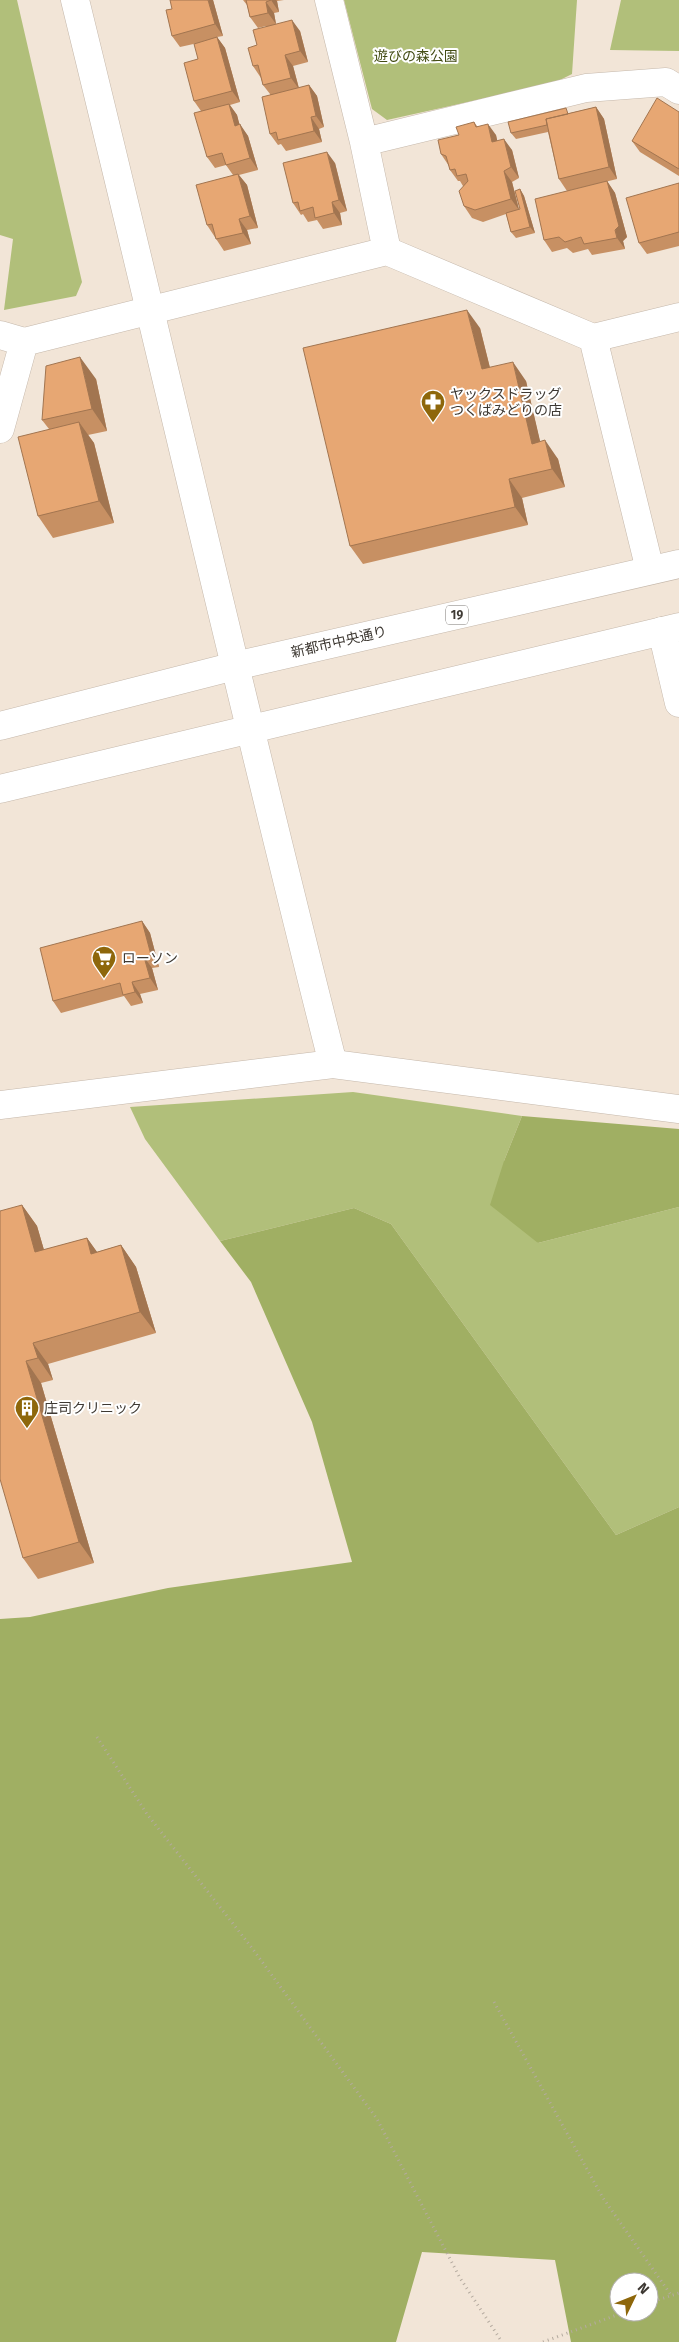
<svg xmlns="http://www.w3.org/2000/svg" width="679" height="2342" font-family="'Fira Sans','Noto Sans JP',sans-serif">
  <rect width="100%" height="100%" fill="#f2e5d7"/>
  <!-- green -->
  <path fill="#b1bf7a" d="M0,0H17L82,282L76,296L4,310L13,239L0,235Z
    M344,0H577L572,74L554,83L387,120L372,109Z
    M621,0H679V51L610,50Z
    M353,1092L522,1116L504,1161L538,1243L679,1207V1507L616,1535L391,1224L354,1208L220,1241L145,1139L130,1107Z"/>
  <!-- forest -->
  <path fill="#a0af63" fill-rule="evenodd" d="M522,1116L679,1129V1207L538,1243L490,1205L504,1161Z
    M354,1208L391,1224L616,1535L679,1507V2342H571L555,2260L422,2252L396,2342H0V1619L30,1617L168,1588L352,1562L312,1422L251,1282L220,1241ZM619,2282H649V2312H619Z"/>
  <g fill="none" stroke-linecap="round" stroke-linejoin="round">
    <defs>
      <path id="minor" d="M329,0L364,142L387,251
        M364,142L586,88L666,82L679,90
        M0,335L24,342L387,251L593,338L650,570
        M593,338L679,317
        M0,429L24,342
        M662,631L679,703
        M0,1105L333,1064L679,1109"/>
      <path id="tertiary" d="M75,0C162,354 243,710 333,1064"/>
      <path id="primary" d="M0,726L235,666L679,564
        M0,789C226,733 453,683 679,627"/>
    </defs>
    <!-- minor casing -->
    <use href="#minor" stroke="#c5b8ab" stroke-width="29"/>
    <!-- tertiary casing -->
    <use href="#tertiary" stroke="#c5b8ab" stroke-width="29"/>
    <!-- primary casing -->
    <use href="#primary" stroke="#c5b8ab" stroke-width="29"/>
    <!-- path -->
    <path stroke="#b4aa9f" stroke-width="3" stroke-dasharray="1 4" stroke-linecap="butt" d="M97,1737L147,1814L252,1948L377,2119L460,2278L502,2342
      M494,2002L603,2198L671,2295
      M649,2303L679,2293
      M543,2342L625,2312"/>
    <!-- minor -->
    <use href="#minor" stroke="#fff" stroke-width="28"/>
    <!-- tertiary -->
    <use href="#tertiary" stroke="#fff" stroke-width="28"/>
    <!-- primary -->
    <use href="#primary" stroke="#fff" stroke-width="28"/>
  </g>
  <!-- wall -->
  <path fill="#c79063" d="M213,0L223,36L217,37L225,48L240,102L230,105L237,115L239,124L248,136L258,170L239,175L247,185L258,228L247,230L251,244L224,251L207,225L233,175L226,165L215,168L207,157L201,111L194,101L198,59V43L180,47L172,36Z
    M243,0H284L277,1L279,12L274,13L276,24L300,31L308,62L293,66L299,88L309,85L317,96L324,127L319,129L322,142L286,151L281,144L278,145L270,134V94L263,85L261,78L253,66L257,45L266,26L258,28L250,17L247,5Z
    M596,107L604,119L617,179L567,191L559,179L548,132L516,139L511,133L570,113Z
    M679,112V176L640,152L632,141Z
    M474,122L477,126L496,135L497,141L512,150L519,178L512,182L519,209H520V189L524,196L535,233L516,238L511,232L506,214L483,222L472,218L464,206L463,186L460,181H458L450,170L449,166L441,154L459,135Z
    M335,163L347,211L340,213L342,225L323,229L317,220L308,222L303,214L301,215L293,203Z
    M607,181L615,193L627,237L623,241L625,249L592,255L588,249L573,253L567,248L552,252L544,240Z
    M679,183V246L647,254L639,243Z
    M480,328L490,368L526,381L540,442L558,459L565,487L522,498L528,525L363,564L350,546Z
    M96,379L107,431L88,435L94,443L114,523L53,538L38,516L49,429L42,420Z
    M142,921L150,933L159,967L152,968L158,990L140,994L143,1003L131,1006L124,996L61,1013L53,1001Z
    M22,1205L37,1226L44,1250L87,1238L97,1252L121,1245L136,1267L156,1333L48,1364L53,1380L41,1383L94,1563L38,1579L23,1558Z"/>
  <!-- shaded-wall -->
  <path fill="#a27550" d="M208,0H213L223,36L215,24Z
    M271,0H276L277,1L279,12Z
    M266,2L274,13L276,24L268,13Z
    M292,20L300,31L308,62L300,51Z
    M217,37L225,48L240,102L232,91Z
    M285,55L293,66L299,89L291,78Z
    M309,85L317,96L324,127L316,116Z
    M229,104L237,115L243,137L235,126Z
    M596,107L604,119L617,179L609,167Z
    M311,117L319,129L322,142L314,131Z
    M240,124L248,136L258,170L250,158Z
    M488,124L496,135L500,153L492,142Z
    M504,139L512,150L519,178L511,167Z
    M327,152L335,163L347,211L339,200Z
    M504,171L512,182L519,210L511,199Z
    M238,174L247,185L258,228L250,216Z
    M607,181L615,193L627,237L623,241L625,249L617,238Z
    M520,189L524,196L535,233L530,227Z
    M332,202L340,213L342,225L334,213Z
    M239,219L247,230L251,244L243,233Z
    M467,310L480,328L495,388L482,369Z
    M80,357L96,379L107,431L92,409Z
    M513,362L526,381L545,462L532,444Z
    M79,422L94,443L114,523L99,501Z
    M545,440L558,459L565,487L552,469Z
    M509,479L522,498L528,525L515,507Z
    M142,921L150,933L159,967L151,955Z
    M144,957L152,968L158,990L150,978Z
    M132,982L140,994L143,1003L135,992Z
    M22,1205L37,1226L51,1274L35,1252Z
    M87,1238L102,1259L91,1254Z
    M121,1245L136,1267L156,1333L140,1312Z
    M33,1343L48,1364L53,1380L38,1358Z
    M26,1361L41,1383L94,1563L79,1542Z"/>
  <!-- building -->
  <path fill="#e7a773" stroke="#a27550" d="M170,0H208L215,24L172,36L166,10L172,9Z
    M246,0H271L266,2L268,13L250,17Z
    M292,20L300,51L285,55L291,78L263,85L258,65L253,66L248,48L257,45L253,30Z
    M217,37L232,91L194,101L184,63L198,59L194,44Z
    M309,85L316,116L311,117L314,131L278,140L276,132L270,134L262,97Z
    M657,98L679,112V169L632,141Z
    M229,104L235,126L240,124L250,158L226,165L222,153L207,157L194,113Z
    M596,107L609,167L559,179L546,119Z
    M566,108L568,114L546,119L547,125L511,133L508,122Z
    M474,122L476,127L488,124L492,142L504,139L511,167L504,171L511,199L475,210L464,206L459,191L468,181L466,174L457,176L455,169L450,170L446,156L441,154L438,140L459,135L456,127Z
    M327,152L339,200L332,202L334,213L315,218L313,207L300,211L298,202L293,203L283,163Z
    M238,174L250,216L239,219L243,233L216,239L212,224L207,225L196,185Z
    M607,181L619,226L615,230L617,238L584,244L581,237L565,242L559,237L544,240L535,199Z
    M679,183V232L639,243L626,198Z
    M520,189L530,227L511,232L506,213L520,209L515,191Z
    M467,310L482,369L513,362L532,444L545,440L552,469L509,479L515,507L350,546L303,348Z
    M80,357L92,409L42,420L46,366Z
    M79,422L99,501L38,516L18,437Z
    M142,921L151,955L144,957L150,978L132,982L135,992L123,995L120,983L53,1001L40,948Z
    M22,1205L35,1252L87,1238L91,1254L121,1245L140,1312L33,1343L38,1358L26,1361L79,1542L23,1558L0,1479V1211Z"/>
  <!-- icons -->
  <defs>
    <symbol id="pharmacy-pin" viewBox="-11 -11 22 30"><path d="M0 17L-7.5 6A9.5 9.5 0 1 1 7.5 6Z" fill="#8e670b" stroke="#fff"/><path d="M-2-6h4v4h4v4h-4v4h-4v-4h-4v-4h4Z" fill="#fff"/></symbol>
    <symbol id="supermarket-pin" viewBox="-11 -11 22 30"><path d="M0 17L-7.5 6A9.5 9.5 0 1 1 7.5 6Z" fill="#8e670b" stroke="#fff"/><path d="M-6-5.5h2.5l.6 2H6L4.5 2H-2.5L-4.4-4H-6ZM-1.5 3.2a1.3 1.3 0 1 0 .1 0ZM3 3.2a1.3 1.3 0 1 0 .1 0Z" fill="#fff"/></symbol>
    <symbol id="building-pin" viewBox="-11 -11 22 30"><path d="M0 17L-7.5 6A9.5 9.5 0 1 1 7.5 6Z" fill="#8e670b" stroke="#fff"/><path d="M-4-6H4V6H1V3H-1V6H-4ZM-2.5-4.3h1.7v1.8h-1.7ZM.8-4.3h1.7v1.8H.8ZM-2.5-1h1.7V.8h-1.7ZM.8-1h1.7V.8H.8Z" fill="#fff"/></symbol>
  </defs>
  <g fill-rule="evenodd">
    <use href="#pharmacy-pin" x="419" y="388" width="28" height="38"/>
    <use href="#supermarket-pin" x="90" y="944" width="28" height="38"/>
    <use href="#building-pin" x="13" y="1394" width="28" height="38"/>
  </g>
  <g text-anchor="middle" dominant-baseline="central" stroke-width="4" stroke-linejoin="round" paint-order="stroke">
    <!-- shield labels -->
    <rect fill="#fff" stroke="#787470" stroke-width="1" x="446" y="605.5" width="22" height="19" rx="4"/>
    <g font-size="12" font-weight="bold" fill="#3e3933">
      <text x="457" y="615">19</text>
    </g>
    <!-- park labels -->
    <g font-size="14" fill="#434c14" stroke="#fff">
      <text x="416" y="56">遊びの森公園</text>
    </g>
    <!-- poi labels -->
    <g font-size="14" fill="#3e3933" stroke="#fff" text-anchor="start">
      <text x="450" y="394">ヤックスドラッグ<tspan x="450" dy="16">つくばみどりの店</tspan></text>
      <text x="122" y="958">ローソン</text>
      <text x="44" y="1408">庄司クリニック</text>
    </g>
    <!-- street labels -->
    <g font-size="14" fill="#3e3933" stroke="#fff">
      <text transform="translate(339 642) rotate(-13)">新都市中央通り</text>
    </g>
  </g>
  <!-- north arrow -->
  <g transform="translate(634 2297) rotate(47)"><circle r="24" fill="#ffffff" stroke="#b2b0ad"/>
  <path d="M0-4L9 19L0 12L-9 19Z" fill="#8e670b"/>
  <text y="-8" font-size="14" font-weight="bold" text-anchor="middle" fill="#3e3933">N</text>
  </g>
</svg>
